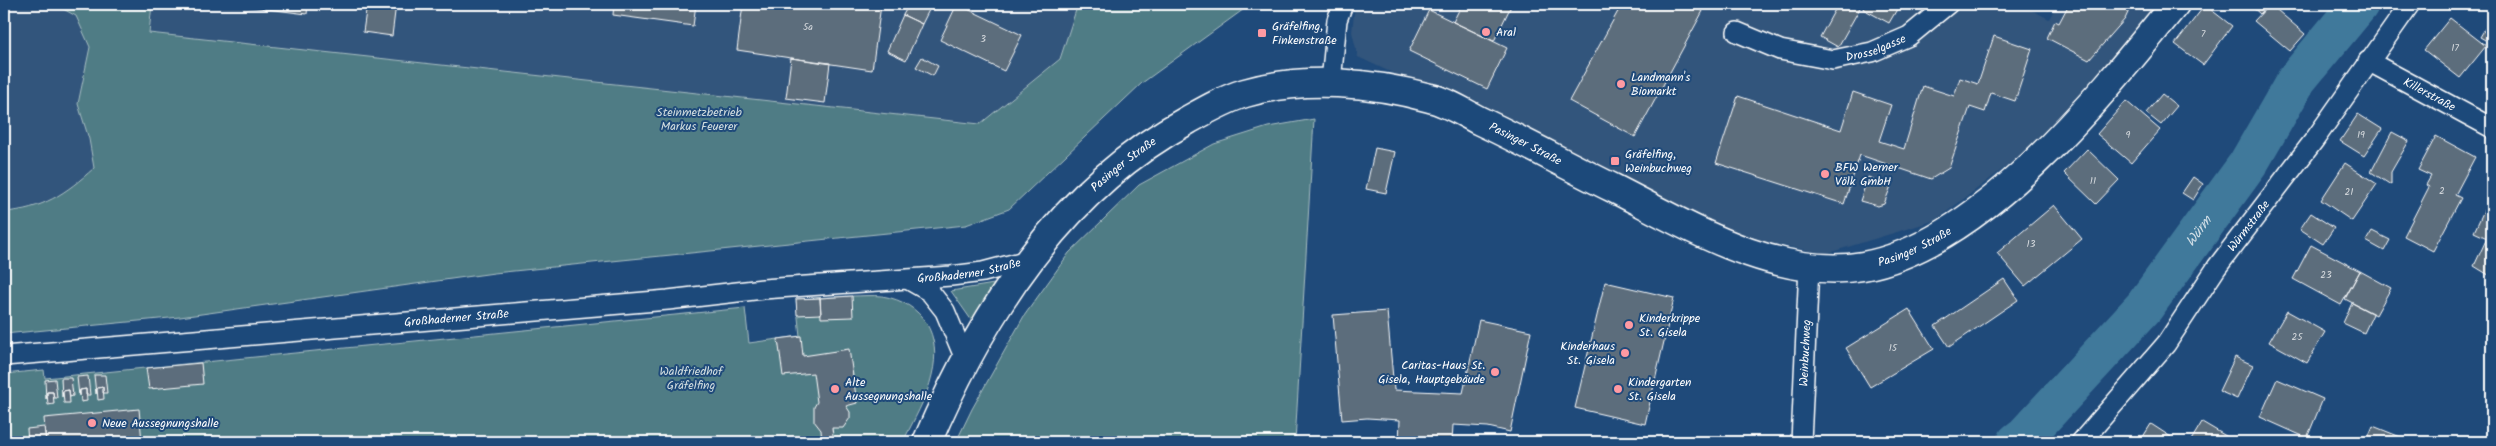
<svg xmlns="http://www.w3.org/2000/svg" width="2496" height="446" font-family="Kalam,sans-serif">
  <rect width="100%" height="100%" fill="#1f4a7a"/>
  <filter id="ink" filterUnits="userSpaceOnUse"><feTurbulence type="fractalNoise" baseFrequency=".02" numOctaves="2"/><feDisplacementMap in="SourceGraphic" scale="10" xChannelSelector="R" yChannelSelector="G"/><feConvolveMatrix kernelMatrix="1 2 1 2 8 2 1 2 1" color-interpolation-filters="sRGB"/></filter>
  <g filter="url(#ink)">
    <!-- built -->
    <path fill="#31547b" d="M4,4H54L76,16L90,47L78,104L89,139L94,168L72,187L43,205L4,212Z
      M152,4H1078L1060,59L980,124L149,33Z
      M1355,4H2020L2049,19L2057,4H2163L2052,132L1936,220L1825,254L1749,239L1358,57L1352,32Z"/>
    <!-- green -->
    <path fill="#507c85" stroke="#a8bec2" d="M54,4H152L149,33L980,124L1060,59L1078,4H1251L1142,83L1009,209L966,225L494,273L180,317L4,334V212C43,209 65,194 94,168L89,139L78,104L90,47L76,16Z
      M1314,119L1295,442H956L972,409L1024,316L1069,253L1139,185L1214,144L1268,127Z
      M994,284L972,321L951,291Z
      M852,296C861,296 873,295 882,296C924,303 942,336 932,375C927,398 913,421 903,442H4V374L44,370L45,378L745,308L749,343L800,336L796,299Z"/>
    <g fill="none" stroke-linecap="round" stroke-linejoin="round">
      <!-- river -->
      <path stroke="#41799b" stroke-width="40" id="s1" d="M2017,442L2025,436L2144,307L2248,164L2297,79L2359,4"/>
    </g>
    <!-- building -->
    <path fill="#5b6d7c" stroke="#fff" d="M227,4H308L307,14Z
      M367,4H396L392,36L363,32Z
      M543,4H582L581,9Z
      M614,4H696L693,26L613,15Z
      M743,4L881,5L872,70L737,50Z
      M909,4H932L922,24L903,15Z
      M957,4L1022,35L1004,71L940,40Z
      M1462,4H1512L1494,41L1453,22Z
      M1622,4H1689L1703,11L1635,137L1569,101Z
      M1838,4H1852L1860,8L1838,47L1820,37Z
      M1865,4H1900L1889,23L1863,9Z
      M2069,4H2132L2125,19L2089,60L2047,38L2055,21L2059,23Z
      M2249,4H2269L2260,14Z
      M2270,4L2305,34L2290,51L2254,21Z
      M2205,5L2232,26L2203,65L2175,44Z
      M1429,10L1507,48L1487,89L1409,51Z
      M903,15L922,24L906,60L887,51Z
      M2450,18L2486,46L2460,78L2424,50Z
      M2489,22L2492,24V44L2480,37Z
      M1994,36L2032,49L2015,101L1991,93L1985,112L1970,107L1949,168L1931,179L1860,155L1844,204L1716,163L1738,96L1841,130L1853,92L1891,105L1879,141L1904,149L1923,86L1954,96L1960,78L1978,84Z
      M922,57L938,66L933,76L916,67Z
      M791,58L830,63L825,103L786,98Z
      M2162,94L2177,106L2161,125L2146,113Z
      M2126,101L2160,130L2131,163L2097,134Z
      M2358,114L2382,129L2364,156L2340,141Z
      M2392,132L2409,141L2391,172V185L2371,172Z
      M2436,136L2475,157L2455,195L2461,198L2433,251L2404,236L2429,187L2426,185L2431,176L2418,170Z
      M1375,148L1395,152L1386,193L1366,189Z
      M2087,149L2119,180L2096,204L2064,173Z
      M2345,163L2377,184L2352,221L2321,200Z
      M1868,177L1891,186L1884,204L1878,206L1860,201Z
      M2193,177L2203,184L2193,200L2182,193Z
      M2492,193V277L2474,266L2487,238L2474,232Z
      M2054,205L2082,239L2025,286L1997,253Z
      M2311,213L2334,228L2323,244L2300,229Z
      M2372,231L2390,240L2384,251L2366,241Z
      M2311,245L2360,271L2341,305L2293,279Z
      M2360,271L2391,288L2376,315L2345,299Z
      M2004,279L2018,300L1949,347L1935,326Z
      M1605,282L1674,298L1645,424L1575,408Z
      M852,296L853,317L821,318L820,298Z
      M820,298L821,314L797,315L796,299Z
      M2352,303L2373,314L2364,333L2343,323Z
      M1909,309L1934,349L1870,387L1846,348Z
      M1387,311L1394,390L1463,393L1479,320L1531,331L1510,432L1488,427L1453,425L1452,442H1399L1400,420L1367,418L1342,420L1333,315Z
      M2287,311L2325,332L2307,363L2269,342Z
      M801,336L803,356L849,349L857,403L846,406L850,412V418L843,428H832L834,442H822L821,430L814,421V407L817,402L813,373L783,376L778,339Z
      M2235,357L2253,365L2237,399L2219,391Z
      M201,363L203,384L149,389L146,368Z
      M94,375H105L107,393H103V387L97,388L96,394Z
      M88,376L90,395H86V389L80,390L79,396L77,377Z
      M61,378H71L73,396L70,397L69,390L63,391L62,397Z
      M55,379L57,398H54L53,392H47L46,399L45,380Z
      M2277,379L2323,399L2307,438L2260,417Z
      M103,387L104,399L98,400L97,388Z
      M86,389L87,401L81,402L80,390Z
      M69,390L70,403H64L63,391Z
      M47,392H53L54,404L48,405Z
      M139,409L142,442H46L44,418Z
      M2202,422L2236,442H2190Z
      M2151,424L2171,437L2168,442H2145L2141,440Z
      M2373,426L2413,442H2366Z
      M44,427L46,442H28L27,429Z"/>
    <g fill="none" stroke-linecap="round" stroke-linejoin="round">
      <defs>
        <g id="minor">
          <path id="s2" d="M1737,32L1780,50L1833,60L1872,52L1909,36L1948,4"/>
          <path id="s3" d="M2368,61L2492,128"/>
          <path d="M1331,82L1337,20L1343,4"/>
          <path d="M909,280L930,292L945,311L965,359"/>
          <path id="s4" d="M4,356L668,300L763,289L951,276L983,272L1028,260"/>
          <path id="s5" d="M1801,442L1809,266"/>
          <path id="s6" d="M2081,442L2166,344L2217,267L2315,139L2410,4"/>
        </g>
        <g id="secondary">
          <path id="s7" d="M927,442C982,313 1062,188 1188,120C1206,110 1225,99 1245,93C1304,76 1371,82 1430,98C1448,102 1464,113 1480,121C1525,142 1568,166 1613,188C1686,225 1777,281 1863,266C1982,245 2102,94 2175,4"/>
        </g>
      </defs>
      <!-- minor casing -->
      <use href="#minor" stroke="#fff" stroke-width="22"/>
      <!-- secondary casing -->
      <use href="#secondary" stroke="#fff" stroke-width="31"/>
      <!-- minor -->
      <use href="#minor" stroke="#1f4a7a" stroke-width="19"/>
      <!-- secondary -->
      <use href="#secondary" stroke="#1f4a7a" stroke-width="28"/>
    </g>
  </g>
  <!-- markers -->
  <g fill="#ff9aa2" stroke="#1f4a7a" stroke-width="2">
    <circle cx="1486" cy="32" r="5"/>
    <rect x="1257" y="28" width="10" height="10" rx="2.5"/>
    <circle cx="1621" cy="84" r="5"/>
    <rect x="1610" y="156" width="10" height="10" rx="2.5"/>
    <circle cx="1825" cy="174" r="5"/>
    <circle cx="1629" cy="325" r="5"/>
    <circle cx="1625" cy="353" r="5"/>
    <circle cx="1495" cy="372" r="5"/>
    <circle cx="835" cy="389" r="5"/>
    <circle cx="1618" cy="389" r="5"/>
    <circle cx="92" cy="423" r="5"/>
  </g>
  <g text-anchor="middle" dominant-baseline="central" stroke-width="4" stroke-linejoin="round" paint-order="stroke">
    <!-- number labels -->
    <g font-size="10" fill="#d6dade">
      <text x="808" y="27">5a</text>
      <text x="2203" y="34">7</text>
      <text x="983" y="39">3</text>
      <text x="2455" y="48">17</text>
      <text x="2128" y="135">9</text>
      <text x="2361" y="135">19</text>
      <text x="2093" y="181">11</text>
      <text x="2442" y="191">2</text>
      <text x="2349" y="192">21</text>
      <text x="2031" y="244">13</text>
      <text x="2326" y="275">23</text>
      <text x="2297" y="337">25</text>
      <text x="1893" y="348">15</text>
    </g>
    <!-- poi labels -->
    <g font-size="12" fill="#fff" stroke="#1f4a7a" text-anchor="start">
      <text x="1272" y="26">Gräfelfing,<tspan x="1272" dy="14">Finkenstraße</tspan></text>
      <text x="1496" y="32">Aral</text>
      <text x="1631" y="77">Landmann's<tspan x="1631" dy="14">Biomarkt</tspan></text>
      <text x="1625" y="154">Gräfelfing,<tspan x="1625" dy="14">Weinbuchweg</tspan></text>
      <text x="1835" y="167">BFW Werner<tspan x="1835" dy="14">Völk GmbH</tspan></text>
      <text x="1639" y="318">Kinderkrippe<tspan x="1639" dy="14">St. Gisela</tspan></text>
      <text x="1615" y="346" text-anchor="end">Kinderhaus<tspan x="1615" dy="14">St. Gisela</tspan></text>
      <text x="1485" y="365" text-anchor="end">Caritas-Haus St.<tspan x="1485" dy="14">Gisela, Hauptgebäude</tspan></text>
      <text x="845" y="382">Alte<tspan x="845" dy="14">Aussegnungshalle</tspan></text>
      <text x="1628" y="382">Kindergarten<tspan x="1628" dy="14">St. Gisela</tspan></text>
      <text x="102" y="423">Neue Aussegnungshalle</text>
    </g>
    <!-- street labels -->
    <g font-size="12" fill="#fff" stroke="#1f4a7a">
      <text stroke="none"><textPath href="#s2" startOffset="145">Drosselgasse</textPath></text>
      <text stroke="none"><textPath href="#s3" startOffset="70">Killerstraße</textPath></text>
      <text stroke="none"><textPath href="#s7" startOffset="779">Pasinger Straße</textPath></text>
      <text stroke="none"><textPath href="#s7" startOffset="344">Pasinger Straße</textPath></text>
      <text stroke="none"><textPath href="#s6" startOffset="274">Würmstraße</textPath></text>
      <text stroke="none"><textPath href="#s7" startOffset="1199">Pasinger Straße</textPath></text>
      <text stroke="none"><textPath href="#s4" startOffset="969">Großhaderner Straße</textPath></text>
      <text stroke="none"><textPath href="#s4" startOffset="454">Großhaderner Straße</textPath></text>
      <text stroke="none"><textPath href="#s5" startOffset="89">Weinbuchweg</textPath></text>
    </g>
    <!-- park labels -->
    <g font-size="12" fill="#d3dee0" stroke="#1f4a7a">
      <text x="699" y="112">Steinmetzbetrieb<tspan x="699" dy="14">Markus Feuerer</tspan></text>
      <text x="691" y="371">Waldfriedhof<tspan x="691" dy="14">Gräfelfing</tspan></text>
    </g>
    <!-- water labels -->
    <g font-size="14" font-style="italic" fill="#d0dee6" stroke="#1f4a7a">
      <text stroke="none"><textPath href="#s1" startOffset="279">Würm</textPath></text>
    </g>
  </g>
  <!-- margin -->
  <rect width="2496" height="446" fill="none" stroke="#1f4a7a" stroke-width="20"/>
  <rect x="10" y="10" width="2476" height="426" fill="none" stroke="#fff" stroke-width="2" filter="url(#ink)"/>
</svg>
